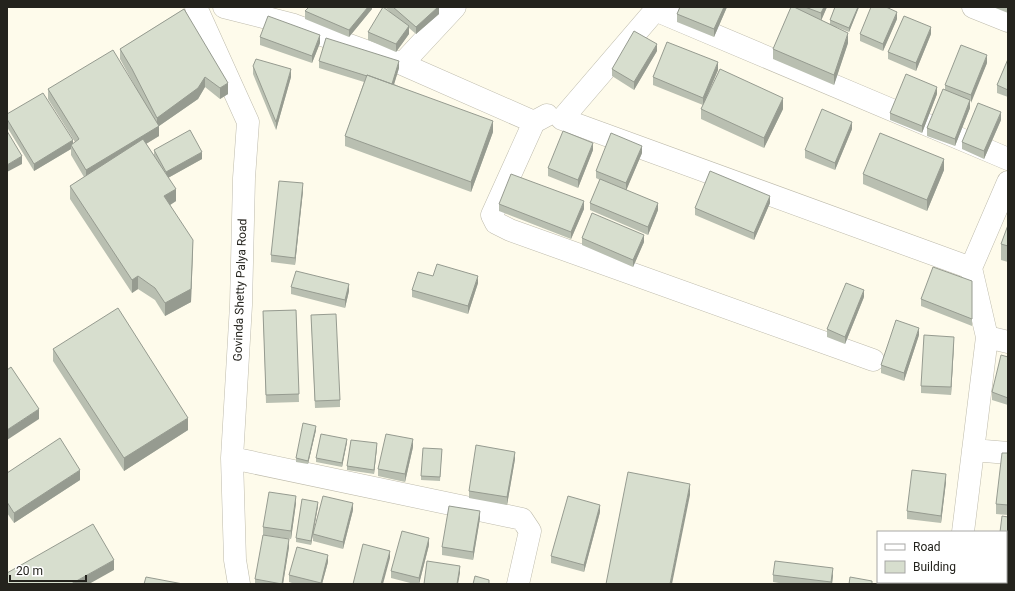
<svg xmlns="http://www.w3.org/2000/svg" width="1015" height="591" font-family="Roboto,sans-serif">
  <rect width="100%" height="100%" fill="#fefbeb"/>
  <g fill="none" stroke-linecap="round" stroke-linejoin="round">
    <defs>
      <path id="minor" d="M196,7L248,122L244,178L241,305L232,458L235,560L239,584
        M224,7L294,25L402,64L534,122L547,115
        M658,7L562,119L971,268
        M973,7L1008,21
        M655,10L1008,159
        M402,64L455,7
        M534,122L492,215L496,223L510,230L873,360
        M987,337L1008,342
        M973,450L1008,453
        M232,458L522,519L530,531L518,584
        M963,532L987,337L971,268L1008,182
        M977,582L992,584
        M957,584V582"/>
    </defs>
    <!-- minor casing -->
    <use href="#minor" stroke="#bebbac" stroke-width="23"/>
    <!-- minor -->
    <use href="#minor" stroke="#fff" stroke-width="22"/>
  </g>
  <!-- wall -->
  <path fill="#b9bfb1" d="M372,7V9L349,37L305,19V11Z
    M385,7H439V14L416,34L409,28V34L396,52L368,40V32L390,12Z
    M680,7H727L714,37L677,22V14Z
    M794,7H827L821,20L830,24V20L835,7H859L849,32L836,27L848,43L834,85L773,59V49Z
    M993,7H1008V13Z
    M184,9L228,94L220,99L205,87L198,99L159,126V136L146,144L154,155V150L202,159L168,178L176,201L170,205L193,253L191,302L165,316L155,300L138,289L132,293L70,199V186L84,177L71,155V149L34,171L7,127V114L73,144L75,142L48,99V89L136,88L120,59V49Z
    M897,19L883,51L860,41V34Z
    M931,34L916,71L888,59V52Z
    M260,37L320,43L312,63L260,45Z
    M657,51L634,90L612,76V69Z
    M1008,59V97L997,93V85Z
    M319,61L399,68L394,84L493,132L471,192L345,146V136L364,82L319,68Z
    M987,63L970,102V108L955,146L927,136V128L945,90V85Z
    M253,66L291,77L276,130L253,74Z
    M718,70L706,99L783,109L764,148L701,119V109L703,105L653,85V77Z
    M937,94L922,133L890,120V113Z
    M1001,120L984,159L962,149V142Z
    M852,129L835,170L805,158V150Z
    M593,150L578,188L548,176V168Z
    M642,153L626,190L658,210L648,235L590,210V203L600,180L596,178V171Z
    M944,170L927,211L863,184V174Z
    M303,191L295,265L271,262V255Z
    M770,203L754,240L695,215V208Z
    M499,204L584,209L571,239L499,211Z
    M1008,225V262L1001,260V244Z
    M582,238L644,242L633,267L582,245Z
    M433,276L478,283L468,314L412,297V290Z
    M972,281V326L921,306V299Z
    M291,287L349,291L345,308L291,294Z
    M864,297L845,344L827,337V329Z
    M296,310L299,402L266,403L263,311Z
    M311,315L340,400V407L315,408Z
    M919,335L904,381L881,373V365Z
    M954,344L951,395L921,393V386Z
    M53,349L188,430L124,471L53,361Z
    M1008,357V405L992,400V392Z
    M316,430L308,464L296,462V458Z
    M347,442L342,467L316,462V458Z
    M377,447L374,474L347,470V466Z
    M413,447L405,482L378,476V469Z
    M442,449L440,481L421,480V476Z
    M1008,453V515L996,514V504Z
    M515,459L507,505L469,498V491Z
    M7,473L80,480L14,523L7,513Z
    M946,482L941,523L907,519V511Z
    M296,503L291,539L263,535V527Z
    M318,506L311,545L296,542V538Z
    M353,510L343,549L313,541V534Z
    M600,512L584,572L551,563V556Z
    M1008,517V560H1006V532Z
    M480,518L473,560L442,555V547Z
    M429,545L419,584H414L391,578V571Z
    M289,547L283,584H255V579Z
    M328,562L322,584H295L289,582V575Z
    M773,575H833L832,584H785L773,582Z"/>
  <!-- shaded-wall -->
  <path fill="#969b90" d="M368,7H372V9L349,37V30Z
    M438,7H439V14L416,34V27Z
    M724,7H727L714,37V29Z
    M824,7H827L821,21V13Z
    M858,7H859L849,32V28Z
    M897,12V19L883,51V44Z
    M409,26V34L396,52V44Z
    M931,27V34L916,71V63Z
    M848,33V43L834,85V75Z
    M320,35V43L312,63V56Z
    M657,44V51L634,90V82Z
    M987,55V63L971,103V95Z
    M399,61V68L392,91V84Z
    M718,62V70L703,105V98Z
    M291,69V77L276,130V122Z
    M205,77V87L198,99L159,126V136L86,180V170L157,127V118Z
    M228,83V94L220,99V88Z
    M937,87V94L922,133V126Z
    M783,98V109L764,148V138Z
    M970,100V108L955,146V139Z
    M1001,112V120L984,159V151Z
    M493,121V132L471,192V182Z
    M852,122V129L835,170V163Z
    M73,140V148L71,145V149L34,171V164Z
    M593,143V150L578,188V180Z
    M642,146V153L626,191V183Z
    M202,152V159L166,179V172Z
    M22,156V164L7,172V165Z
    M944,159V170L927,211V200Z
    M303,183V191L295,265V258Z
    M176,189V201L164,209V196Z
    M770,196V203L754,240V233Z
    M584,201V209L571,239V232Z
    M658,203V210L648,235V227Z
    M644,235V242L633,267V260Z
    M193,240L191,302L165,316V303Z
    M138,276V289L132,293V280Z
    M478,276V283L468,314V306Z
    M349,284V291L345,308V300Z
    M864,290V297L845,344V337Z
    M919,328V335L904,381V373Z
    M954,337V344L951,395V387Z
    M39,409V419L7,440V430Z
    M188,418V430L124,471V458Z
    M316,426V430L308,464V461Z
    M347,439V442L342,467V463Z
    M413,439V447L405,482V474Z
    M377,443V447L374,474V470Z
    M515,452V459L507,505V497Z
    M80,470V480L14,523V513Z
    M946,474V482L941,523V516Z
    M690,484V495L672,584H670Z
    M296,496V503L291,539V531Z
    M318,502V506L311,545V541Z
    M353,503V510L343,549V542Z
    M600,505V512L584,572V565Z
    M480,511V518L473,560V552Z
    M429,538V545L419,584V578Z
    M289,539V547L283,584H282Z
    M390,551V558L383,584H381Z
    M328,555V562L322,584H321Z
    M114,560V570L89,584H71Z
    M460,566V573L458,584H457Z
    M833,568V575L832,584H831Z"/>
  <!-- building -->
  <path fill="#d7dece" stroke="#969b90" d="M309,7H368L349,30L305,11Z
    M383,7L409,26L396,44L368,32Z
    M393,7H438L416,27Z
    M680,7H724L714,29L677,14Z
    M791,7H794L848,33L834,75L773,49Z
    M805,7H824L821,13Z
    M835,7H858L849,28L830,20Z
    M871,7H886L897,12L883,44L860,34Z
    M184,9L228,83L220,88L205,77L198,88L157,118L132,69L120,49Z
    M268,16L320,35L312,56L260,37Z
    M904,16L931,27L916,63L888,52Z
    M634,31L657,44L634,82L612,69Z
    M326,38L399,61L392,84L367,75V76L319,61Z
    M667,42L718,62L703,98L653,77Z
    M961,45L987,55L971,95L945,85Z
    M113,50L159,126L86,170L71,145L79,139L48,89Z
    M256,59L291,69L276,122L253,66Z
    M1008,59V90L997,85Z
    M720,69L783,98L764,138L701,109Z
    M906,74L937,87L922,126L890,113Z
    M367,75L493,121L471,182L345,136Z
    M943,89L970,100L955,139L927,128Z
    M43,93L73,140L34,164L7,119V114Z
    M978,103L1001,112L984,151L962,142Z
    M822,109L852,122L835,163L805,150Z
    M190,130L202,152L166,172L154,150Z
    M7,131L22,156L7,165Z
    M563,131L593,143L578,180L548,168Z
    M611,133L642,146L626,183L596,171Z
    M880,133L944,159L927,200L863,174Z
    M143,139L176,189L164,196L193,240L191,289L165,303L155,288L138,276L132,280L70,186Z
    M710,171L770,196L754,233L695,208Z
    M511,174L584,201L571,232L499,204Z
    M600,179L658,203L648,227L590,203Z
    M279,181L303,183L295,258L271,255Z
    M592,213L644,235L633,260L582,238Z
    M1008,225V246L1001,244Z
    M437,264L478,276L468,306L412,290L418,272L433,276Z
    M933,267L972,281V319L921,299Z
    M296,271L349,284L345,300L291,287Z
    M846,283L864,290L845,337L827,329Z
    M118,308L188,418L124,458L53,349Z
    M296,310L299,394L266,395L263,311Z
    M336,314L340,400L315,401L311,315Z
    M896,320L919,328L904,373L881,365Z
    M924,335L954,337L951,387L921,386Z
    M1001,355L1008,357V398L992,392Z
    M11,367L39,409L7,430V370Z
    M303,423L316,426L308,461L296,458Z
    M321,434L347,439L342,463L316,458Z
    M386,434L413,439L405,474L378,469Z
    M60,438L80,470L14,513L7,502V473Z
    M351,440L377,443L374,470L347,466Z
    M476,445L515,452L507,497L469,491Z
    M423,448L442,449L440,477L421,476Z
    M1002,453H1008V505L996,504Z
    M912,470L946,474L941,516L907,511Z
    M628,472L690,484L670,584H606Z
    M269,492L296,496L291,531L263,527Z
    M323,496L353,503L343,542L313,534Z
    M568,496L600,505L584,565L551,556Z
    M302,499L318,502L311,541L296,538Z
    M449,506L480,511L473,552L442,547Z
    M1002,516L1008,517V553H1006V532H1000Z
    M93,524L114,560L71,584H7V573Z
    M402,531L429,538L419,578L391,571Z
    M263,535L289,539L282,584L255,579Z
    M363,544L390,551L381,584H353Z
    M297,547L328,555L321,583L289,575Z
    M427,561L460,566L457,584H424Z
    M775,561L833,568L831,582L773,575Z
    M475,576L489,580V584H473Z
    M146,577L183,584H144Z
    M850,577L872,581V584H849Z"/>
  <g text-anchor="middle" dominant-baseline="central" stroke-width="4" stroke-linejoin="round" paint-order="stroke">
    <!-- street labels -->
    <g font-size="12" fill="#24231d" stroke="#fff">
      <text transform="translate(240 290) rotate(-88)">Govinda Shetty Palya Road</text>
    </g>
  </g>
  <!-- border -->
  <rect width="1015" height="591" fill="none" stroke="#24231d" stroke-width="16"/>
  <!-- legend -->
  <rect x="877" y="531" width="130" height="52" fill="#ffffff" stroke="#a7a7a5"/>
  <rect x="885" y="544" width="20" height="6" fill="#ffffff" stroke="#a7a7a5"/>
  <text x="913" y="551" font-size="12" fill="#24231d">Road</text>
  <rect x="885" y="561" width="20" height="12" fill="#d7dece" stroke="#a7a7a5"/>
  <text x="913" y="571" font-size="12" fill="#24231d">Building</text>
  <!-- scale -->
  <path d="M10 575v6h76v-6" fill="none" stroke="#24231d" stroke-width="2"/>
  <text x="16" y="575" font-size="12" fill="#24231d" stroke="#ffffff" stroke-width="3" paint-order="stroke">20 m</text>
</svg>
